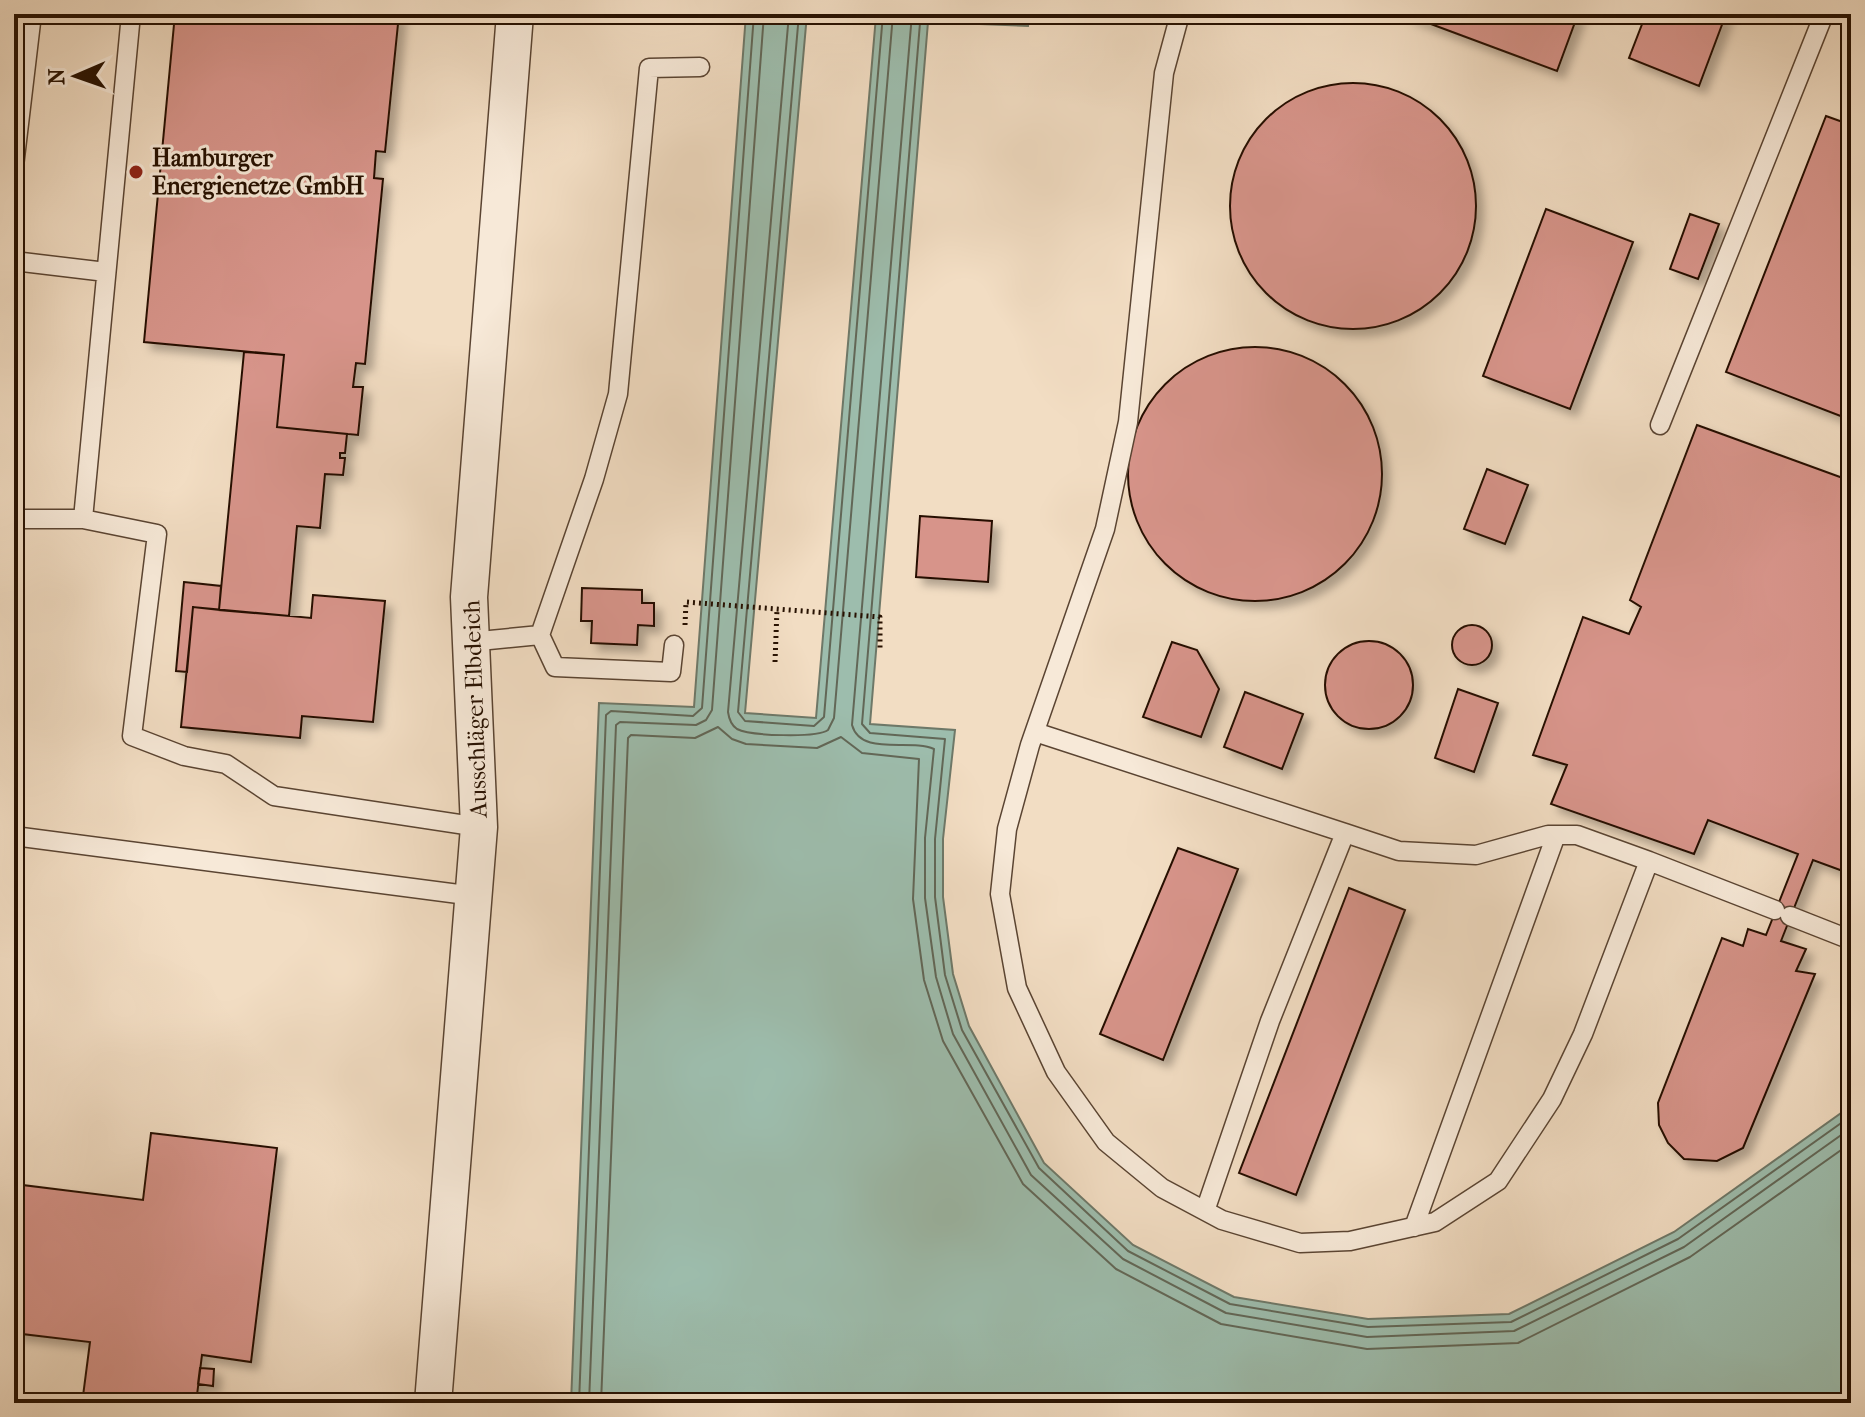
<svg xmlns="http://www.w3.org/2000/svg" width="1865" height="1417" font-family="'IM FELL French Canon',serif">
  <defs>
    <filter id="shadow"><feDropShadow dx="7" dy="7" stdDeviation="4" flood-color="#0004"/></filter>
  </defs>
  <rect width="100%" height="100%" fill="#f2ddc3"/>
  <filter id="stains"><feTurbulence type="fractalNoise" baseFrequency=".0025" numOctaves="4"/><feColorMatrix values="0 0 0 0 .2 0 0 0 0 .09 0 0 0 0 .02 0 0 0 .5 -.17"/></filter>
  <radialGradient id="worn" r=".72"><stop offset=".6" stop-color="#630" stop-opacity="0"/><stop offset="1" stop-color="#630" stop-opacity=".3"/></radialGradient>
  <!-- water -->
  <path fill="#9dbdad" stroke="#6e7868" stroke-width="2" d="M746,14H807L745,713L816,718L876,16L857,14H1029L1028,26L928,22L870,724L955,730L943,839V897L953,974L969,1026L1044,1163L1133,1245L1234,1297L1368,1319L1509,1314L1674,1232L1851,1106V1403H571L599,703L694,707Z"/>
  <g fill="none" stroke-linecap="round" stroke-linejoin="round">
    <!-- shore -->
    <path stroke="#626757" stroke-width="2" d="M789,14L728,712C729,719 731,725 737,729C750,736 817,738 828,730L834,718L893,14
      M799,14L738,712L745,721L814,726L824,717L883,14
      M912,14L852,725C861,757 910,738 934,749L925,838V898L936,977L953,1034L1031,1175L1123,1259L1226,1313L1367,1337L1514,1331L1684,1247L1851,1128
      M926,14L920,23L862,724L870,733L945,739L935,839V897L945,975L962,1030L1039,1168L1128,1251L1230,1304L1368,1327L1511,1322L1678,1239L1851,1116
      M579,1403L606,715L611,711L693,716L702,708L754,14
      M589,1403L616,725L620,722L696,725L706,720L712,710L764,14
      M601,1403L628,738L631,735L695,738L718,727L732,739L746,744L817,748L841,737L862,753L919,759L913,899L924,980L943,1041L1023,1184L1116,1269L1221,1324L1367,1349L1518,1343L1690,1257L1851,1143"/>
  </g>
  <!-- building -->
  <path fill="#d7948a" stroke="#271101" stroke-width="2" filter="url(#shadow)" d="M175,14H399L385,152L376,151L374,178L383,179L365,364L356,363L353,387H363L358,435L277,427L284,355L144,342Z
    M1404,14H1578L1557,71Z
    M1646,14H1726L1699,86L1629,58Z
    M1230 206a123 123 0 1 1 246 0a123 123 0 1 1-246 0Z
    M1826,116L1851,125V420L1726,372Z
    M1546,209L1633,242L1570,409L1483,376Z
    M1690,214L1719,224L1698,279L1670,269Z
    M1128 474a127 127 0 1 1 254 0a127 127 0 1 1-254 0Z
    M244,352L284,355L277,427L347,434L345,453H340V458H345L343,475L325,474L320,528L297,526L289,616L219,610Z
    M1697,425L1851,481V874L1813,860L1781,941L1806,949L1796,971L1815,974L1743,1148L1717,1161L1684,1159L1668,1143L1659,1125L1658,1103L1722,938L1743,946L1748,929L1766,935L1798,854L1708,820L1694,854L1551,804L1567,765L1533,755L1583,617L1629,634L1641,607L1630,600Z
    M1487,469L1528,485L1505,544L1464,529Z
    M920,516L992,521L988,582L916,577Z
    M184,582L221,586L219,610L193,607L187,672L176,671Z
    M582,588L642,590V603H654V626L638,625L637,645L591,643L592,621H581Z
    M313,595L385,601L373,722L302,716L300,738L181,727L193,607L311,618Z
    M1452 645a20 20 0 1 1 40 0a20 20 0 1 1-40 0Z
    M1325 685a44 44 0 1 1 88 0a44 44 0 1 1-88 0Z
    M1172,642L1197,650L1219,689L1201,737L1143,717Z
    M1458,689L1498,703L1474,772L1435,758Z
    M1245,692L1303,714L1282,769L1224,747Z
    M1178,848L1238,869L1163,1060L1100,1034Z
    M1349,888L1405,910L1296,1195L1239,1173Z
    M151,1133L277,1148L251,1362L202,1355L196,1403H101V1398L83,1396L90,1342L14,1333V1184L143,1200Z
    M200,1368L214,1369L213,1386L198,1384Z"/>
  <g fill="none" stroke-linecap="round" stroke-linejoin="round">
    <defs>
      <path id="lane" d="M1180,14L1164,73L1128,422L1105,529L1030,745L1007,829L1000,894L1017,988L1056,1072L1106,1142L1162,1188L1222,1220L1300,1243L1350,1241L1435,1222L1498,1181L1552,1099L1583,1034L1649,861L1775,910
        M14,166L32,14
        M14,261L106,272
        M1660,425L1824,14
        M14,519H83L157,534L132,736L184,756L226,764L274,796L479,827
        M83,519L131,14
        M540,635L555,667L671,672L674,645
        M469,642L540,635L594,479L618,394L649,68L700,67
        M1035,732L1345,833L1270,1021L1205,1211
        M1345,833L1399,851L1476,855L1548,835H1577L1649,861
        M14,836L474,896
        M1790,916L1851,940
        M1414,1227L1556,835"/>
      <path id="street" d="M433,1403L479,827L469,597L515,14"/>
    </defs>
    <!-- lane casing -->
    <use href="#lane" stroke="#5a4432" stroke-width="21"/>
    <!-- street casing -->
    <use href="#street" stroke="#5a4432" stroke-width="39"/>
    <!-- path -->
    <path stroke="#271101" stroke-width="5" stroke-dasharray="2 4" stroke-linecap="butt" d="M685,625L686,602L880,617V651
      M775,662L777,609"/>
    <!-- lane -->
    <use href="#lane" stroke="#f7e9d8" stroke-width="18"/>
    <!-- street -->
    <use href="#street" stroke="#f7e9d8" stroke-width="36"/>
  </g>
  <!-- markers -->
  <circle fill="#8f2418" stroke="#f7e9d8" stroke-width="3" cx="136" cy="172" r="8"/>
  <g text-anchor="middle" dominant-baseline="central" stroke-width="6" stroke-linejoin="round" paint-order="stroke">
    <!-- poi labels -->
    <g font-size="24" font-weight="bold" fill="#271101" stroke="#f7e9d8" text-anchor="start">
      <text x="152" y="158">Hamburger<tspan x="152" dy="28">Energienetze GmbH</tspan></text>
    </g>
    <!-- street labels -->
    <g font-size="24" fill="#271101" stroke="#f7e9d8">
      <text transform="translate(475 709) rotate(-92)">Ausschläger Elbdeich</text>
    </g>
  </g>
  <!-- margin -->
  <rect width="1865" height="1417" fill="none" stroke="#f2ddc3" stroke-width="48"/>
  <rect x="16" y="16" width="1833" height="1385" fill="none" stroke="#271101" stroke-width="4"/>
  <rect x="24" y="24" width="1817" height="1369" fill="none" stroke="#271101" stroke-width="2"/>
  <!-- north arrow -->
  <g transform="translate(76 76) rotate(268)" stroke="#f7e9d8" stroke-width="6" paint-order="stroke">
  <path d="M0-6L14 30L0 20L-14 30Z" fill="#271101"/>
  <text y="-12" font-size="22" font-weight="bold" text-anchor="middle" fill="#271101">N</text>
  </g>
  <rect width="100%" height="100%" filter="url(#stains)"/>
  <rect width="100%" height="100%" fill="url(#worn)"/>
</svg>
